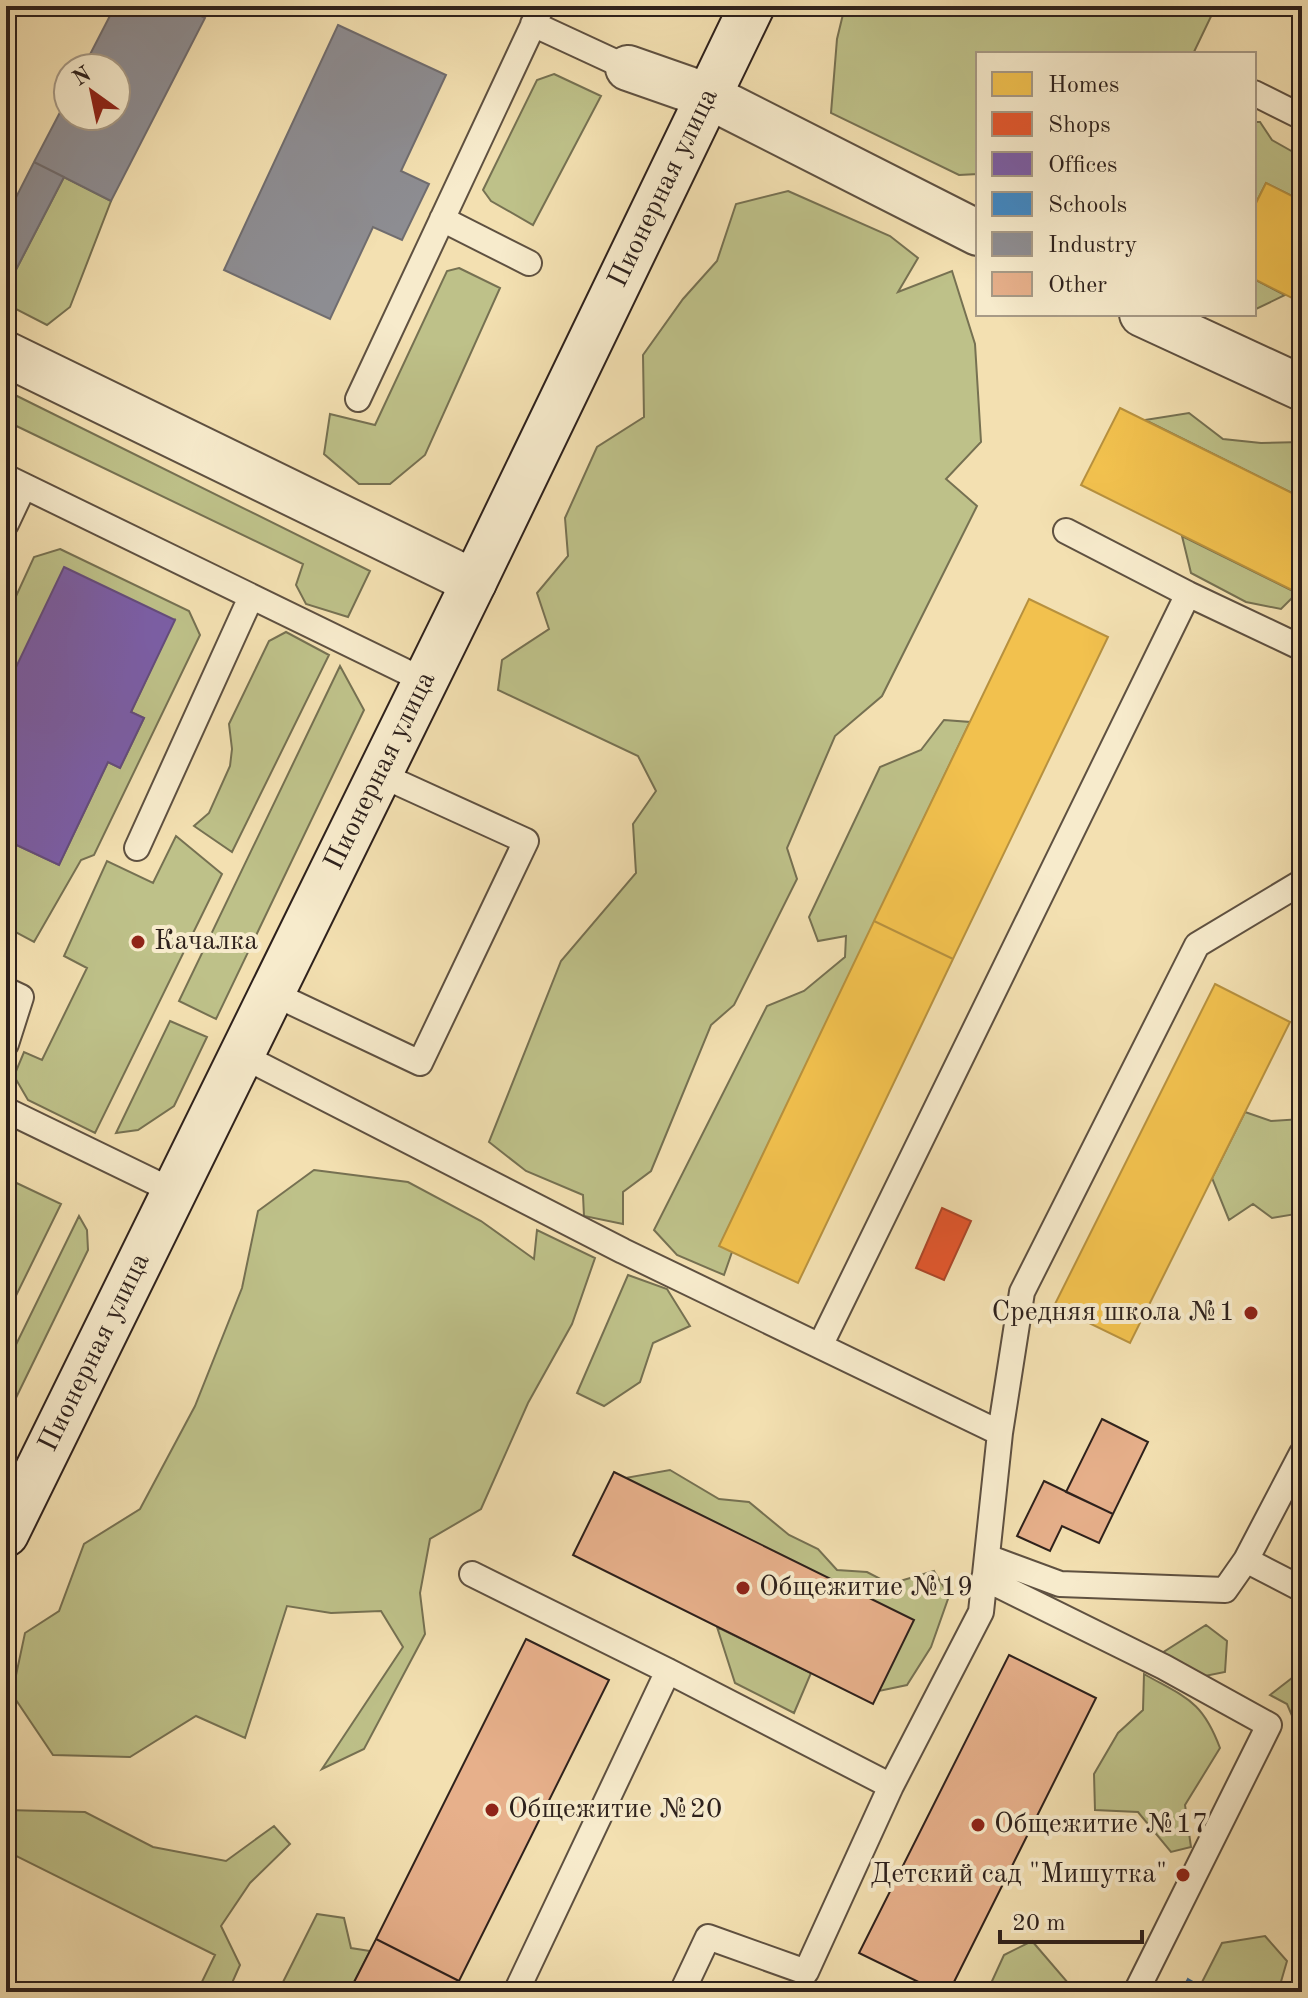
<svg xmlns="http://www.w3.org/2000/svg" width="1308" height="1998" font-family="'Old Standard TT',serif">
  <rect width="100%" height="100%" fill="#f3e0b1"/>
  <filter id="stains"><feTurbulence type="fractalNoise" baseFrequency=".0025" numOctaves="4"/><feColorMatrix values="0 0 0 0 .2 0 0 0 0 .09 0 0 0 0 .02 0 0 0 .5 -.17"/></filter>
  <radialGradient id="worn" r=".72"><stop offset=".6" stop-color="#630" stop-opacity="0"/><stop offset="1" stop-color="#630" stop-opacity=".3"/></radialGradient>
  <!-- green -->
  <path fill="#bec189" stroke="#767152" stroke-width="2" d="M845,6H1216L1193,54H978V174L959,175L831,113L837,39Z
    M554,74L601,96L533,225L491,201L483,190L537,80Z
    M1254,122H1260L1272,140L1302,157V201L1266,183L1254,207Z
    M64,177L111,201L70,307L47,325L6,304V289Z
    M788,191L890,236L918,258L898,292L952,271L975,344L981,442L946,479L977,506L882,696L835,736L787,848L797,879L734,1005L711,1025L651,1171L623,1192V1224L584,1216L583,1195L526,1171L489,1142L561,961L636,873L633,824L656,791L638,756L498,690L502,660L549,629L537,593L568,556L565,518L597,447L644,417L643,355L683,299L717,261L736,204Z
    M459,268L500,288L425,455L390,484H359L324,454L330,414L375,425L447,271Z
    M1254,279L1285,295L1254,310Z
    M15,395L370,571L348,617L306,604L296,585L303,564L6,421V413Z
    M1189,413L1223,439L1261,443L1302,442V498L1145,420Z
    M1182,536L1297,593L1281,609L1246,602L1191,573Z
    M60,549L189,611L200,635L94,855L81,860L34,942L6,927V840L59,865L108,762L120,768L144,718L131,712L174,620L6,688V618L34,557Z
    M286,632L329,655L232,852L194,826L209,813L230,766L232,749L229,724L269,641Z
    M340,666L364,710L216,1019L179,1001Z
    M944,720L970,722L720,1245L732,1252L724,1275L677,1255L654,1230L767,1006L804,991L845,957L846,936L818,941L809,917L880,767L921,750Z
    M176,836L222,874L95,1133L28,1100L14,1076L24,1052L42,1060L87,968L64,956L107,861L153,883Z
    M170,1021L207,1037L174,1106L138,1130L116,1133Z
    M1245,1112L1271,1121L1302,1119V1213L1272,1218L1253,1204L1229,1220L1212,1178Z
    M314,1170L408,1182L481,1221L534,1259L537,1230L595,1258L572,1324L528,1403L481,1509L430,1539L420,1593L425,1634L364,1749L322,1769L403,1647L381,1611L331,1613L287,1606L245,1738L196,1716L130,1757L53,1755L12,1694L25,1633L59,1611L84,1544L140,1509L195,1406L242,1288L258,1211Z
    M6,1178L61,1204L6,1316Z
    M79,1216L87,1230L88,1250L12,1406L6,1410V1365Z
    M628,1275L667,1289L690,1326L653,1343L640,1382L604,1406L577,1393Z
    M670,1470L719,1499L749,1502L789,1535L818,1549L837,1570L867,1572L890,1584L934,1571L949,1596L931,1647L907,1685L879,1691L625,1478Z
    M1206,1625L1227,1641L1225,1672L1205,1676L1162,1653Z
    M717,1627L811,1673L794,1713L735,1683Z
    M1144,1674C1186,1698 1202,1700 1220,1748L1185,1805L1191,1847L1171,1852L1138,1812L1095,1810L1094,1774L1118,1733L1143,1710Z
    M1292,1678L1302,1685V1739L1287,1704L1270,1695Z
    M6,1810L85,1812L153,1847L226,1861L274,1826L290,1844L250,1883L221,1926L240,1965L228,1992H197L215,1955L6,1851Z
    M317,1914L344,1918L351,1948L370,1951L349,1992H278Z
    M1265,1936L1287,1961L1278,1992H1213L1200,1986L1222,1943Z
    M1032,1941L1068,1983L1087,1992H987L1004,1955Z"/>
  <!-- homes -->
  <path fill="#f2c14e" stroke="#b7913f" stroke-width="2" d="M1266,183L1302,201V303L1254,279V207Z
    M1120,408L1302,498V595L1081,485Z
    M1029,599L1108,637L953,959L874,921Z
    M874,921L953,959L798,1283L719,1246Z
    M1215,984L1290,1022L1130,1343L1054,1306Z"/>
  <!-- shops -->
  <path fill="#e4572e" stroke="#ad4729" stroke-width="2" d="M942,1208L971,1221L944,1280L916,1268Z"/>
  <!-- offices -->
  <path fill="#7b5ea7" stroke="#644c7d" stroke-width="2" d="M64,567L175,620L131,712L144,718L120,768L108,762L59,865L6,840V688Z"/>
  <!-- schools -->
  <path fill="#3f88c5" stroke="#3a6992" stroke-width="2" d="M1188,1979L1200,1986L1213,1992H1181Z"/>
  <!-- industry -->
  <path fill="#8d8d92" stroke="#706d6f" stroke-width="2" d="M115,6H182L205,18L111,201L34,162L68,97V116H116V68H83Z
    M338,25L446,75L401,171L429,184L402,240L373,227L330,319L224,270Z
    M34,162L64,177L6,289V217Z"/>
  <!-- building -->
  <path fill="#e7b08b" stroke="#2e211c" stroke-width="2" d="M1102,1419L1148,1442L1113,1514L1066,1492Z
    M614,1472L914,1620L873,1704L573,1555Z
    M1044,1481L1113,1514L1099,1543L1062,1526L1050,1551L1017,1536Z
    M526,1639L609,1680L459,1981L376,1939Z
    M1009,1655L1096,1698L949,1992H939L859,1953Z
    M376,1939L459,1981L454,1992H349Z"/>
  <g fill="none" stroke-linecap="round" stroke-linejoin="round">
    <defs>
      <path id="lane" d="M533,24L628,68
        M1254,93L1302,117
        M442,219L529,263
        M358,399L542,6
        M6,477L425,681
        M6,524L24,486
        M1066,531L1188,594L1302,648
        M137,848L251,597
        M6,990L21,997L6,1044
        M272,993L420,1063L526,841L379,774
        M241,1055L623,1251L1000,1433
        M6,1110L175,1192
        M820,1346L1188,594
        M987,1557L1060,1584L1225,1590L1246,1560L1302,1453
        M1246,1560L1302,1589
        M472,1574L668,1671L891,1786
        M984,1578L1164,1667L1269,1725L1136,1992
        M516,1992L668,1671
        M682,1992L708,1937L806,1972L891,1786L981,1612L1000,1433L1022,1292L1197,945L1302,882"/>
      <path id="street" d="M628,68L708,96L978,233
        M1142,314L1302,388
        M6,354L474,582"/>
      <g id="secondary">
        <path id="s1" d="M6,1534L474,582L752,6"/>
      </g>
    </defs>
    <!-- lane casing -->
    <use href="#lane" stroke="#5f5141" stroke-width="28"/>
    <!-- street casing -->
    <use href="#street" stroke="#5f5141" stroke-width="48"/>
    <!-- secondary casing -->
    <use href="#secondary" stroke="#2e211c" stroke-width="48"/>
    <!-- lane -->
    <use href="#lane" stroke="#f7ebcc" stroke-width="24"/>
    <!-- street -->
    <use href="#street" stroke="#f7ebcc" stroke-width="44"/>
    <!-- secondary -->
    <use href="#secondary" stroke="#f7ebcc" stroke-width="44"/>
  </g>
  <!-- markers -->
  <g fill="#8f2418" stroke="#f7ebcc" stroke-width="3">
    <circle cx="138" cy="942" r="8"/>
    <circle cx="1251" cy="1313" r="8"/>
    <circle cx="743" cy="1588" r="8"/>
    <circle cx="492" cy="1810" r="8"/>
    <circle cx="978" cy="1825" r="8"/>
    <circle cx="1183" cy="1875" r="8"/>
  </g>
  <g text-anchor="middle" dominant-baseline="central" stroke-width="8" stroke-linejoin="round" paint-order="stroke">
    <!-- street labels -->
    <g font-size="28" fill="#2e211c" stroke="#f7ebcc">
      <text stroke="none"><textPath href="#s1" startOffset="1498">Пионерная улица</textPath></text>
      <text stroke="none"><textPath href="#s1" startOffset="850">Пионерная улица</textPath></text>
      <text stroke="none"><textPath href="#s1" startOffset="202">Пионерная улица</textPath></text>
    </g>
    <!-- poi labels -->
    <g font-size="28" fill="#2e211c" stroke="#f7ebcc" text-anchor="start">
      <text x="154" y="942">Качалка</text>
      <text x="1235" y="1313" text-anchor="end">Средняя школа №1</text>
      <text x="759" y="1588">Общежитие №19</text>
      <text x="508" y="1810">Общежитие №20</text>
      <text x="994" y="1825">Общежитие №17</text>
      <text x="1167" y="1875" text-anchor="end">Детский сад "Мишутка"</text>
    </g>
  </g>
  <!-- margin -->
  <rect width="1308" height="1998" fill="none" stroke="#f3e0b1" stroke-width="32"/>
  <rect x="8" y="8" width="1292" height="1982" fill="none" stroke="#2e211c" stroke-width="4"/>
  <rect x="16" y="16" width="1276" height="1966" fill="none" stroke="#2e211c" stroke-width="2"/>
  <!-- legend -->
  <rect x="976" y="52" width="280" height="264" fill="#f7ebcc" stroke="#a79a86" stroke-width="2"/>
  <rect x="992" y="72" width="40" height="24" fill="#f2c14e" stroke="#a79a86" stroke-width="2"/>
  <text x="1048" y="92" font-size="24" fill="#2e211c">Homes</text>
  <rect x="992" y="112" width="40" height="24" fill="#e4572e" stroke="#a79a86" stroke-width="2"/>
  <text x="1048" y="132" font-size="24" fill="#2e211c">Shops</text>
  <rect x="992" y="152" width="40" height="24" fill="#7b5ea7" stroke="#a79a86" stroke-width="2"/>
  <text x="1048" y="172" font-size="24" fill="#2e211c">Offices</text>
  <rect x="992" y="192" width="40" height="24" fill="#3f88c5" stroke="#a79a86" stroke-width="2"/>
  <text x="1048" y="212" font-size="24" fill="#2e211c">Schools</text>
  <rect x="992" y="232" width="40" height="24" fill="#8d8d92" stroke="#a79a86" stroke-width="2"/>
  <text x="1048" y="252" font-size="24" fill="#2e211c">Industry</text>
  <rect x="992" y="272" width="40" height="24" fill="#e7b08b" stroke="#a79a86" stroke-width="2"/>
  <text x="1048" y="292" font-size="24" fill="#2e211c">Other</text>
  <!-- north arrow -->
  <g transform="translate(92 92) rotate(327)"><circle r="38" fill="#f7ebcc" stroke="#a79a86" stroke-width="2"/>
  <path d="M0-6L14 30L0 20L-14 30Z" fill="#8f2418"/>
  <text y="-12" font-size="22" font-weight="bold" text-anchor="middle" fill="#2e211c">N</text>
  </g>
  <!-- scale -->
  <path d="M1000 1930v12h142v-12" fill="none" stroke="#2e211c" stroke-width="4"/>
  <text x="1012" y="1930" font-size="24" fill="#2e211c" stroke="#f7ebcc" stroke-width="6" paint-order="stroke">20 m</text>
  <rect width="100%" height="100%" filter="url(#stains)"/>
  <rect width="100%" height="100%" fill="url(#worn)"/>
</svg>
